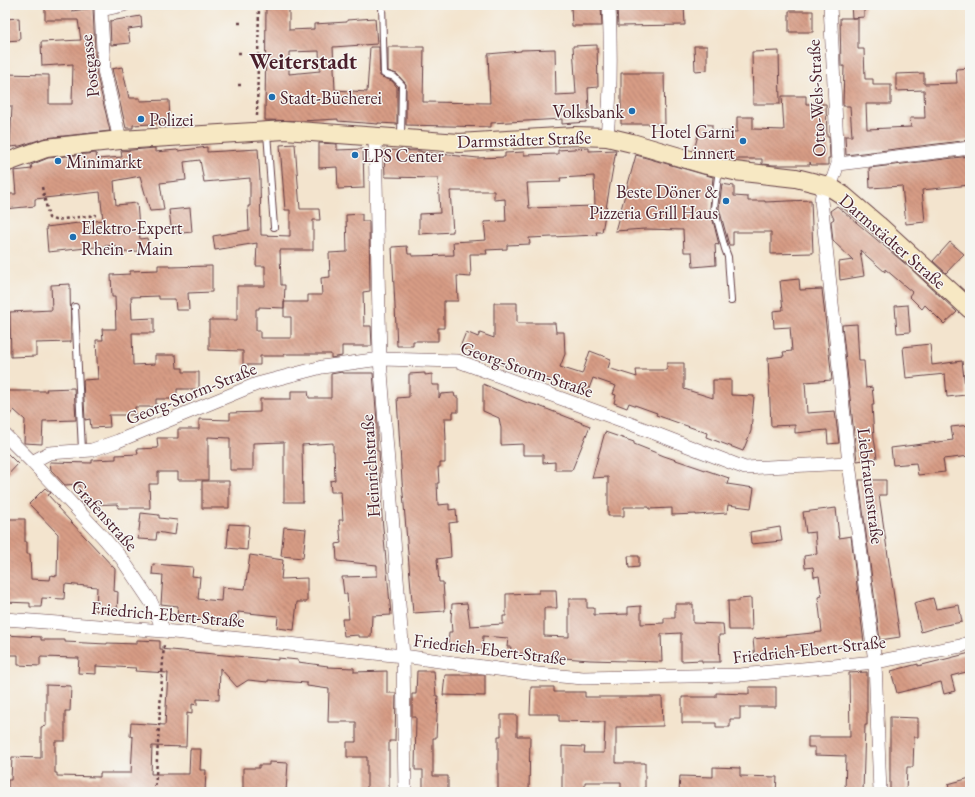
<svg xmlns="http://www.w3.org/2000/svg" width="975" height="797" font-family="'EB Garamond',serif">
  <defs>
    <pattern id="building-back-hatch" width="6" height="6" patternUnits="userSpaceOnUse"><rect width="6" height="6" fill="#d79c85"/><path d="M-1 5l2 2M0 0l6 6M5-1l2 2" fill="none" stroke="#b07f6d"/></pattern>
  </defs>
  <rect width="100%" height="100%" fill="#f6f6f2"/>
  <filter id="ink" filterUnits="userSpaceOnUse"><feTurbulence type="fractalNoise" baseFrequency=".025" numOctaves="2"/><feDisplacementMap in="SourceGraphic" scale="8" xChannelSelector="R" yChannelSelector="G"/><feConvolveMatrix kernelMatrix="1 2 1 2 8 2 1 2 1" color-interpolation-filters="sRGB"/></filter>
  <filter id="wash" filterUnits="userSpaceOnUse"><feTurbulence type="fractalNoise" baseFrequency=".012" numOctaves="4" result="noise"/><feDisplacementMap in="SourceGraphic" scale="16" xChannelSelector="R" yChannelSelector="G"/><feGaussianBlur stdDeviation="0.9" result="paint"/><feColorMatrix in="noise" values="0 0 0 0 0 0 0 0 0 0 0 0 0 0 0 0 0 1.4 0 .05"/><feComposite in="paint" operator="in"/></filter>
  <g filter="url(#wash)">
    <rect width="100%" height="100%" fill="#f3e4ce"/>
    <g id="blocks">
      <!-- building -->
      <path fill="url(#building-back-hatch)" fill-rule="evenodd" d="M45,5H72V11L93,8L96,71L110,131L45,138L20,146L10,147L12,106H5V74L49,75V104H72L73,64L42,66L41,42L81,40L78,20H45Z
        M266,5H289V30L314,29V24L347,22V20L375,18L377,44L333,47L335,90L367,92L370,47H379L380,76L392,81L397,87V124L378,123V124L338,121V119L301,121L265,120ZM319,51L320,71L289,74V52Z
        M581,5H601L602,26H572L571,6Z
        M667,5H684L685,25L618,26L617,7Z
        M851,5H864V17L852,18Z
        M789,11H813V32H789Z
        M141,16L142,27L128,29L130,43L111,45L110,21Z
        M19,18L20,40L5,41V19Z
        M840,18H858V49H864L865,79H873V85H891V104H866L867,129L911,127L910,118H925L924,90L896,91V74L924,73V84L957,83L956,69L970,68V140L846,155L845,136H852L850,106H843L844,66H841Z
        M597,45L598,87L588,88L589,110L585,111L586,122L562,124V119L491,123V127L406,125V84L397,74L388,71V47H424L423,102L490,103L488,54L521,51V50L555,49L556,95L576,94L573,46Z
        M694,46H707V70L695,71Z
        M779,51L780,104H753L752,52Z
        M122,67L129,98H140V101L169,100L170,123L133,125V128H126L112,69Z
        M621,73H664L665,124H621Z
        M782,96H806V104H826L827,137H829L830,158H828V165H811L810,162V165H773L762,164V159H730L694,150L701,124L712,125V131L737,132V117H753V129L784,130Z
        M319,143L337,144V150L363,149L364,188L338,189L337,167L319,168Z
        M295,144L300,209H319L320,220H313V250H280L281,285H285L284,308L259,307V309H256V331H260V338H291V317H284V302H308V295H322L321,278L330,277L329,253L347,252L346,215L362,214V221H369L370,291L363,292L364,326H371L372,346H342V356L331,358V354H284V356H260V365H243V351L209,350V320H237V286H265V266H256L257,243L215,250L213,236L249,230L248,206H250V178L204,182L200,160L184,162L186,180L160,183L164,210L150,211L140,176L114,181L116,205L137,203L140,239L147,238L149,250L116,253L115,245L48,252L46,227L103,220L100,192L35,199V206L5,209V194H16L14,171L32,169L31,165L48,158L96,153L97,159L122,157L121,151L155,148V152L177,150L178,151L207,147V152L258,149L260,178L261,235L290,236V210H285L280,145Z
        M589,148V151L616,150L602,232H596L597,235L529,238L530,244L507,245V249L486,250L487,254H470L471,277L457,276L458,301H444V328H438V341H413V346H397L392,247L407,246L408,254H412V256L454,255L453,242L486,240L484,222L506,221L505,199L494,200V191H450L453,232L419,234V214L440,213L438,178L385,177L384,150L421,151V152L478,158L505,157V153L524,152V155L558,154V150ZM594,176L595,206L529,208L527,183L561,182L560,178Z
        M636,155L713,177L710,208L719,245L715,244L716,265L693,267L692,252H684L683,230L645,229L615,231Z
        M970,156V185L922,190L925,222L906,224L902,186L870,188L869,168Z
        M722,184L734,186V196L748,197V201H765V202L811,200L813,253L771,254V232H733V245H729L719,208Z
        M837,206L909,267L957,312L944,324L925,305L922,309L909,296L912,292L885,269V272L860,250L864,276L840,280L839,262L853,260L833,241L831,221L834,219L830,211Z
        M190,208L192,232L172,234L169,210Z
        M950,242L964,254L946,273L933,261Z
        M158,265H169V267L212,266V292L188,293L189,310H176L175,299H159V296L131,297L132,319L154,318V333H132L133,365L155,364V355H176L177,368H183V372H199V389H177V399H156V407H135V415H109L110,427L91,428L90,419L85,420L83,380L98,379L96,340H103L102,329H116L115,297H112L111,275L130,274V271L158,270Z
        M799,279L800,290L822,289L832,380L805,382L807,413L835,411L839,443L828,444L827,430L795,433V425L771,426L768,358L784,356L783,352L792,351L790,327L774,328L773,311L783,310L780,281Z
        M70,284L71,342L36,343V356L11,357L10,312L52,310L51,285Z
        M494,303H517V323H555L556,332H564L565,354L560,367L582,374L590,351L611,359L608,368L637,377L636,370H667V363H684V389L713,398V380H731V395L754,396L751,431L743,451L706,437L707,433L656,415L657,413L629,403L627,408L614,403L616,395L613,394L616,386L593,378L587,394L565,387L566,386L507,363L505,366L490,360V359L460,347L466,332L478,337L480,333L494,338Z
        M908,305L910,332L897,333L895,306Z
        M857,324L859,361H864L866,388L872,387L874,405H872L874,438L877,458L857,461L842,325Z
        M930,344L932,365L962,361L966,395L947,397L945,374L906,378L903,347Z
        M342,372V373H373L377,421V451H379L382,517L391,615L372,616L371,637H359V635L344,636L342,619H349L347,594H344L342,577L377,576V565L337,561L336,544L341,543L339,520H343L341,492H331L330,481L335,480L334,451H333V443L302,445L303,502H284V442L253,443V470H230V438L208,437V480H178V472H158V484H149L150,508H118V504L83,505L80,501L79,484L65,485L51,470L50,462L92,463V460L116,459V455L138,454L137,449L158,448L157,438H178V429H199V419L230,420V413L260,412V399H291V391H308L309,398H331V374Z
        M425,373V375L432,374V385H439V398L441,394L454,393L455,397H458V412H453V418H445L446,440H445V463H440V467H438L439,483H437L438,505L449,504V510L456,509L457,522L449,523L451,557L437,559L439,582H443L445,611L413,613L402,481L397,398L409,397V374Z
        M483,384L525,402L539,406L590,426L572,470H555V462L543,463V455H523V444L501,445V428L499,418L483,411Z
        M74,388L76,420L43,421L42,444L24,443L25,420L14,410L5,420V391H47L46,389Z
        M970,425V456L943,459L945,472L918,475L916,463L893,465L891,448L953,440L951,427Z
        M605,432L634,442V444L664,456L729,478L727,484L754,488L751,508L728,505L727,513L696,515V514L672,515V508L649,509V507H624V516H608V477L592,478Z
        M5,451L18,464L5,478Z
        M859,480H886V495H879L900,637L880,640Z
        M202,481H229V508H202Z
        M45,488L51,493L48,495L59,507H57L115,569L114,591L118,592L117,612L96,611L97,587L65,584L64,599L42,598L41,607H30V603L5,602V580L7,554H5V519H25V542H27V554H30L31,579L50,580L51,575L57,576L58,534L29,504Z
        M836,508L839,538L851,536L864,643L773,654L774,657L755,659L753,639L822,632L818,597L822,596L819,576L814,577L813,567L805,568L804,556L817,554L815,532L806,533L803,512Z
        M141,513L159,515V518L177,520L175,535L157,532L156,540L138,539Z
        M229,524L249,525L247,550L227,548Z
        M284,527L306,529L303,558L281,556Z
        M780,527L782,541L751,544L750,532Z
        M250,555L283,560L281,579L307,578V602H297L294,630L277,628L278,616L238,612L237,624L219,623V621L177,617L178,606L161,604L163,575L152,574L153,564L193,567L192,576L200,577L198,599L221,601L222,587L245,589Z
        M628,556H639V567L629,568Z
        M539,590H556L557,608H544V636L569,637V599H587V608H594V615L628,614V607L641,606V624L664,623V618H675V604H693V623L723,624L724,635H719L720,662H702V660L681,661V633L661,634L662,662L590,660L551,657L510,652L511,647H507L508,638L483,636L482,651L448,648L449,632H452L451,619L452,604L467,603L470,626L503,624V616H506V594L539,593Z
        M751,598L752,630H729L728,601H739V599Z
        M933,598L936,609L959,605L962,622L940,626L921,632L914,603Z
        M5,635L41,637V640H65V642L107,644V643L137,644V640L160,641V649L278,660V658L298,660V662L328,666L327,667L354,668V672L387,671V693H396L395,741H389V792H367V757H347V742H356V722H328L329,689L307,686V683L268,680V682L248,680L237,687L220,668L219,700L197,699V705L192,704V714L187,713L186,747L152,746L151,774H189L190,749H201L200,770H206L205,792H8V780H11L12,757L41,758V727L46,726V685L71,686L70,711H65V741H55V773H57V776L100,777V773H131L133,737L130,736L131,723L165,725L168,673L135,671L136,668L96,666V674L78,673L79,658L40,657V666L18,665V655H5Z
        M970,653V671L951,676L955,691L944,694L941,682L897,693L891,671L918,664V666Z
        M417,671H434L436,696H438L436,738H433V776H448V792H423V770H415L416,717H412V694H416Z
        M867,672V725H865L863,792H845L846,756L815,755V747H808V737H850L849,673Z
        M445,675H485V696L443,695Z
        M531,687H554V692H585V697H662L663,726L616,727V763H645V789H621V782H585V792H562V746L585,747L584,753H604L605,722L559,721V714H530Z
        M749,687H776V707H740V719H730V727H716V723H682V697H716V693L749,694Z
        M501,715H517V736H530L529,792H498V736H501Z
        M890,717L918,718V737H914L913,767H907L906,792H890Z
        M269,762L288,763L286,791L259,790V792H243V768H259V765H269Z
        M713,767L740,768V776L777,777L776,792H679L680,776L713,777Z
        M970,778V792H950L948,784Z"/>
    </g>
  </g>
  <g filter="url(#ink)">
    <use href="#blocks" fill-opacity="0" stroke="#633d43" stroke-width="1"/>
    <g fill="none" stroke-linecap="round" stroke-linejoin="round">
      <defs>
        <path id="lane" d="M382,5L384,74L394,77L402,85L401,137
          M267,133L274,227
          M719,169L714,208L725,249L728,257L731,301
          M75,307L82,450"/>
        <path id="street" d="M830,5L838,164L830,187
          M375,137L380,359L403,656L405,792
          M607,137C611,93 611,49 609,5
          M120,140L104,70L101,10L124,5
          M838,164L970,148
          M824,185L821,200L849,463L875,662L880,792
          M5,435L32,462L102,536L122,559L151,602L164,631
          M32,462L49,453L92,450L118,441L257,384L322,367L380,359L458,361L623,421L745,468L849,463
          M5,619L164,631L403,656L527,673L583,678L740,675L875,662L961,646L970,642"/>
        <path id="secondary" d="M5,163L46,148L120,140L285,130L459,143L575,136L607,137L632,143L707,165L734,171L796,178L824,185L830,187L844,196L878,225L970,309"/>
      </defs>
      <!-- lane casing -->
      <use href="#lane" stroke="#633d43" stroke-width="8"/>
      <!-- street casing -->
      <use href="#street" stroke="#633d43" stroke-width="14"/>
      <!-- secondary casing -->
      <use href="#secondary" stroke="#633d43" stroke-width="20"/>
      <!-- path -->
      <path stroke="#633d43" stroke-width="2.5" stroke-dasharray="3 3" stroke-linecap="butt" d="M238,23H244
        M238,53H243
        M238,85H243
        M257,116L259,5
        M42,187L49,218L55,220L96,215
        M155,792L164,643"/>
      <!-- lane -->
      <use href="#lane" stroke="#fff" stroke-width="6"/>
      <!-- street -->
      <use href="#street" stroke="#fff" stroke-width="13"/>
      <!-- secondary -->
      <use href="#secondary" stroke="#f7e8c3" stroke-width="18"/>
    </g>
  </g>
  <!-- markers -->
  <g fill="#1f6fb2" stroke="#f6f6f2" stroke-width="1.5">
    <circle cx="272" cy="97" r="4"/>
    <circle cx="632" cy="111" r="4"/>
    <circle cx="141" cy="119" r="4"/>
    <circle cx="743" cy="141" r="4"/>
    <circle cx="355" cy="155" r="4"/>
    <circle cx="58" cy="161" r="4"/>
    <circle cx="726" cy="201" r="4"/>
    <circle cx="73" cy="237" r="4"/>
  </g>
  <g text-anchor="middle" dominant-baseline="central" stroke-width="3" stroke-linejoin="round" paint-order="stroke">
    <!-- street labels -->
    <g font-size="18" fill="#4a1f2b" stroke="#f6f6f2">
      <text transform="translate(89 66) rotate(-97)">Postgasse</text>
      <text transform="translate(816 98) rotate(-93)">Otto-Wels-Straße</text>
      <text transform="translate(524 139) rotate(-2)">Darmstädter Straße</text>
      <text transform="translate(893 241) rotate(41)">Darmstädter Straße</text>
      <text transform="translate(527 369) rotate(19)">Georg-Storm-Straße</text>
      <text transform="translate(191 393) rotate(-22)">Georg-Storm-Straße</text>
      <text transform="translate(370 466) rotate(-94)">Heinrichstraße</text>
      <text transform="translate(871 486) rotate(83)">Liebfrauenstraße</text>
      <text transform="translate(105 515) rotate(48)">Grafenstraße</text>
      <text transform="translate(168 614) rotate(5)">Friedrich-Ebert-Straße</text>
      <text transform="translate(490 649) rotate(7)">Friedrich-Ebert-Straße</text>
      <text transform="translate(809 649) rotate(-6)">Friedrich-Ebert-Straße</text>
    </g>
    <!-- poi labels -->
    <g font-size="18" fill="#4a1f2b" stroke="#f6f6f2" text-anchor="start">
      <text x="280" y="97">Stadt-Bücherei</text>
      <text x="624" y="111" text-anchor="end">Volksbank</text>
      <text x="149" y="119">Polizei</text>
      <text x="735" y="131" text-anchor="end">Hotel Garni<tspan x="735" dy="21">Linnert</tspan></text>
      <text x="363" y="155">LPS Center</text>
      <text x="66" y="161">Minimarkt</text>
      <text x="718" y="191" text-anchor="end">Beste Döner &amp;<tspan x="718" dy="21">Pizzeria Grill Haus</tspan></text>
      <text x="81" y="227">Elektro-Expert<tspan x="81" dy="21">Rhein - Main</tspan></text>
    </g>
    <!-- district labels -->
    <g font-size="22" font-weight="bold" fill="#4a1f2b" stroke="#f6f6f2">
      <text x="303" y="61">Weiterstadt</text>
    </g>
  </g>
  <!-- margin -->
  <rect width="975" height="797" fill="none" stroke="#f6f6f2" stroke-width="20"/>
</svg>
